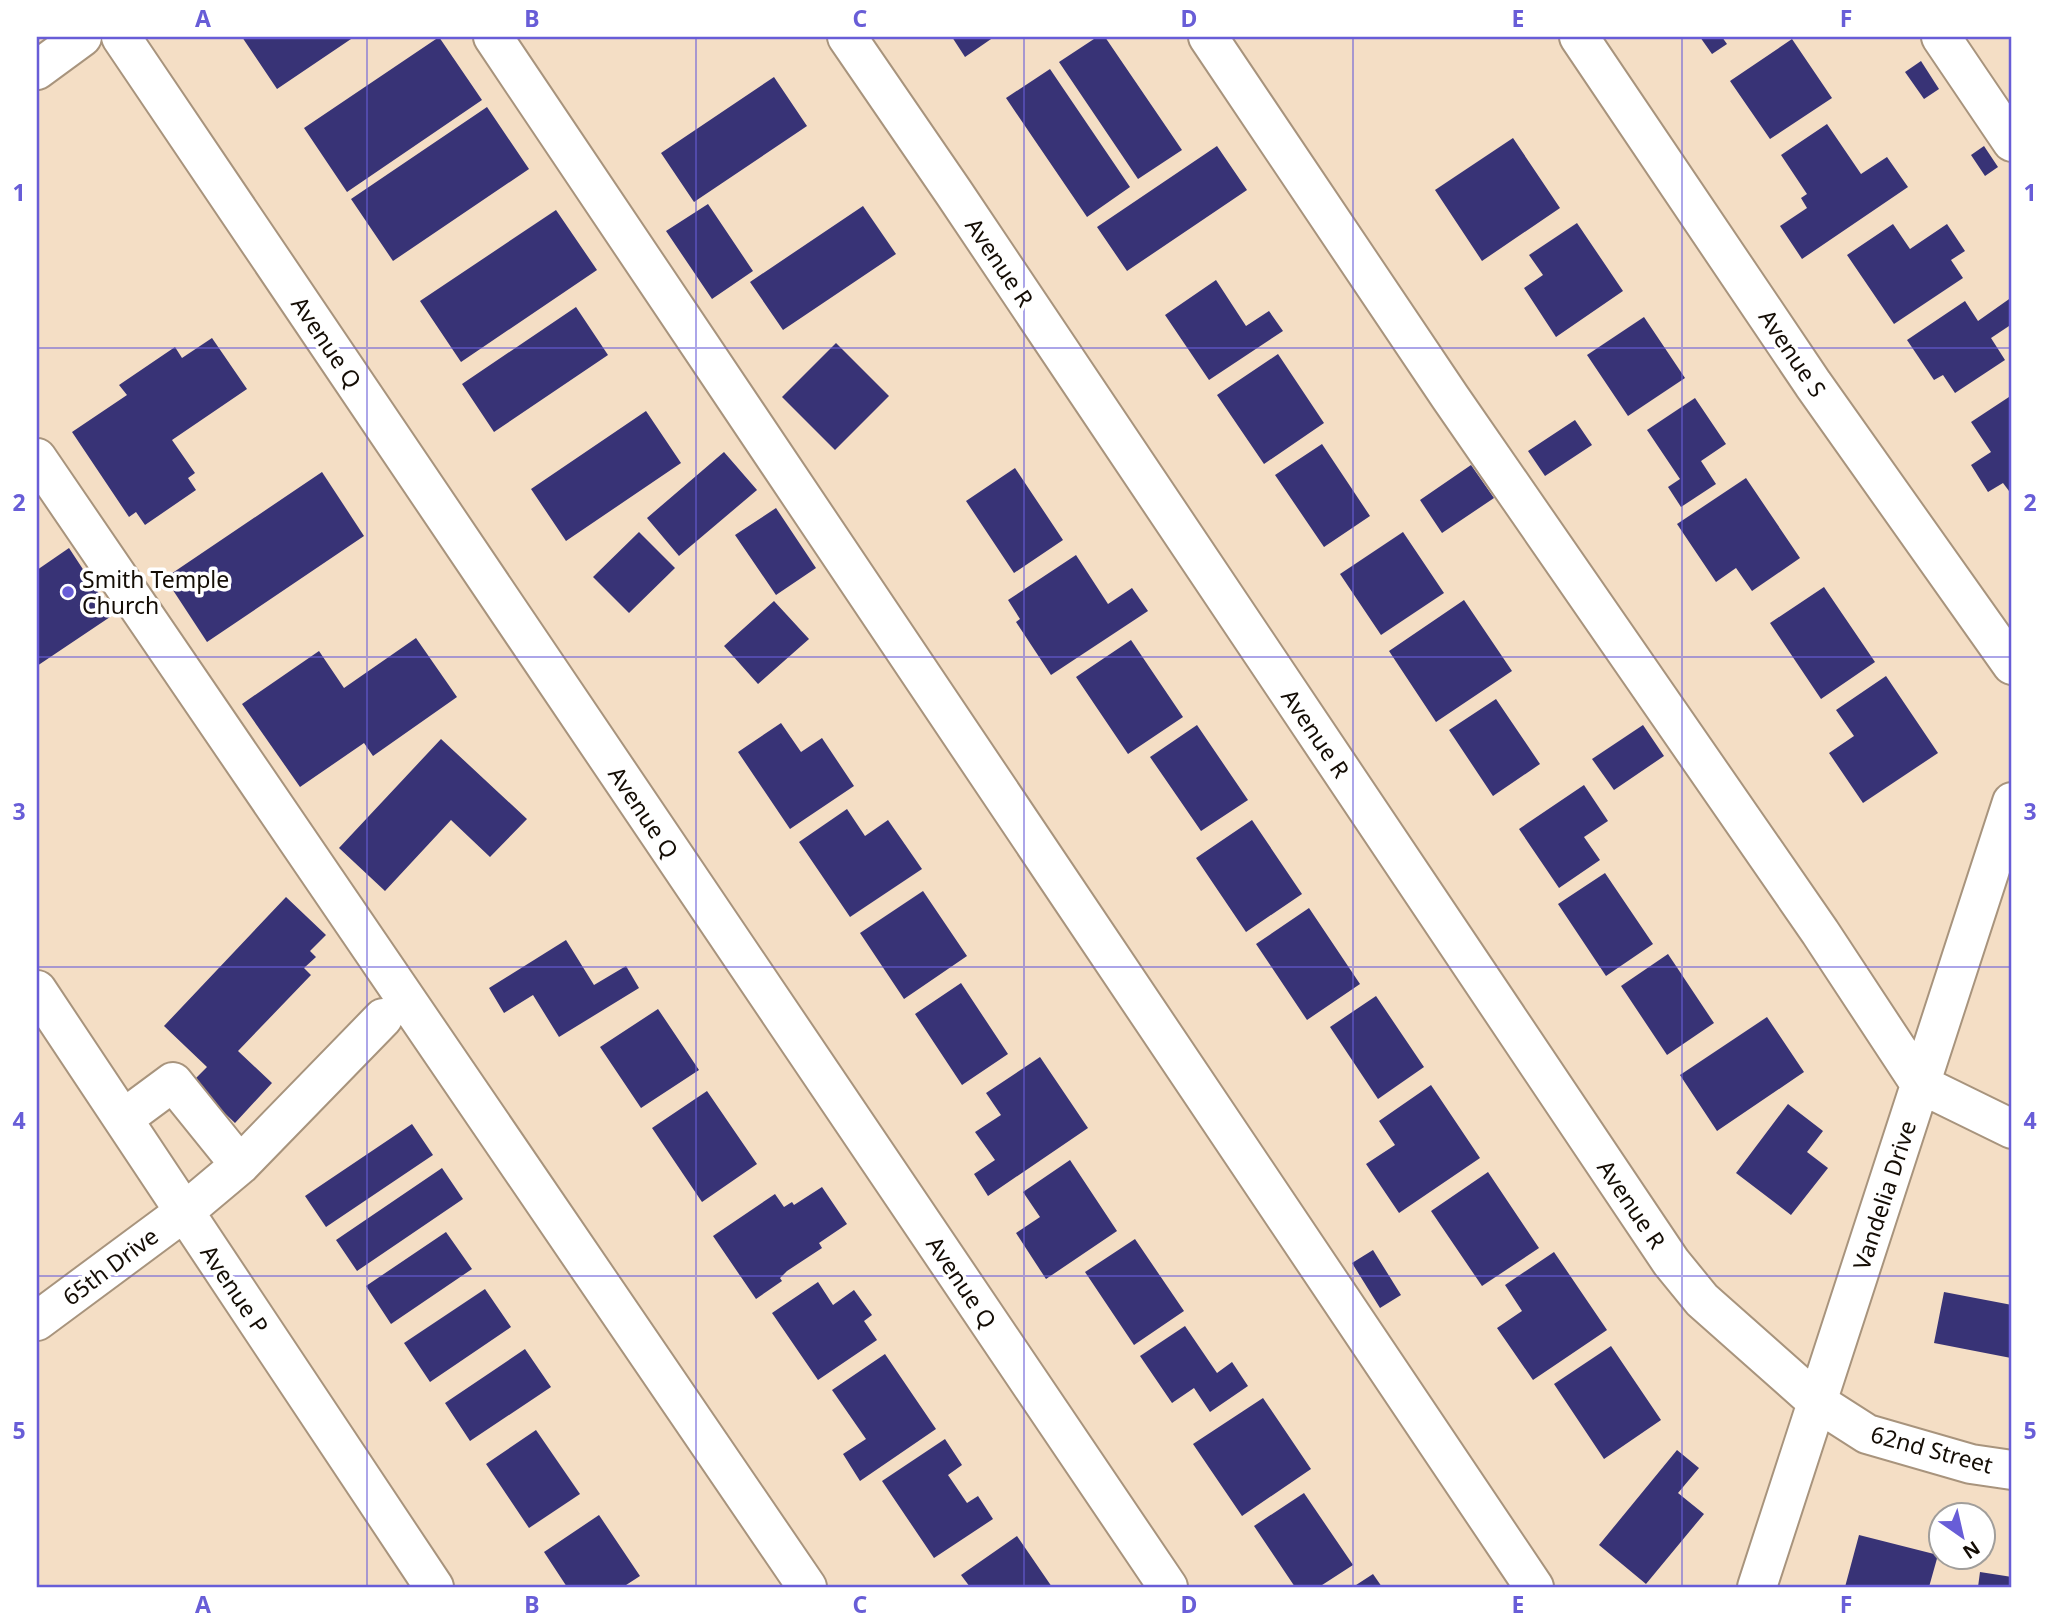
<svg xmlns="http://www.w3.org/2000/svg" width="2049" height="1624" font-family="'Noto Sans',sans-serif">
  <rect width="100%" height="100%" fill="#f4dec5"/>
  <!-- building -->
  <path fill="#383376" d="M242,37H354L277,89Z
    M439,37L482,100L347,192L304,128Z
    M952,37H994L965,57Z
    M1097,37H1105L1182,150L1138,179L1059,62Z
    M1700,37H1722L1727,44L1712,54Z
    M1792,39L1832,98L1770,139L1730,81Z
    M1921,61L1939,89L1924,99L1905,72Z
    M1050,69L1130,187L1087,217L1006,98Z
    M774,77L807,126L694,202L661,153Z
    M487,107L529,169L393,261L351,199Z
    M1827,124L1861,174L1887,157L1908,187L1802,259L1780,226L1807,208L1801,198L1807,194L1781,155Z
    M1513,138L1560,208L1482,261L1435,190Z
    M1217,146L1247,190L1127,271L1097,227Z
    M1984,146L1998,167L1985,176L1971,155Z
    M708,204L753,271L712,299L666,231Z
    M863,206L896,254L783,330L750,282Z
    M556,210L597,270L461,362L420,301Z
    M1577,223L1623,291L1556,337L1524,288L1543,275L1529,255Z
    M1893,224L1910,249L1947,224L1965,251L1951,260L1963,278L1894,324L1847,255Z
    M1216,280L1246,326L1269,311L1283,331L1209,380L1165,315Z
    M2012,297V324L1991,338L2005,360L1955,393L1943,375L1934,380L1907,340L1965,301L1978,321Z
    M576,307L608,355L494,432L462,384Z
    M1644,317L1685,378L1628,416L1587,355Z
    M212,338L247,389L172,440L195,473L188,478L196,490L145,525L136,512L129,517L72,432L127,395L119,385L175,347L182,358Z
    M836,343L889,396L835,450L782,397Z
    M1278,354L1324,423L1264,464L1217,395Z
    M2012,395V489L2009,491L2003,483L1988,492L1971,465L1991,452L1971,422Z
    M1695,398L1726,444L1701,461L1716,484L1681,507L1668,487L1680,479L1647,430Z
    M646,411L681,463L566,541L531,489Z
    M1575,420L1592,445L1545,476L1528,451Z
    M1322,444L1370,516L1324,547L1275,475Z
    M724,452L757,490L679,556L647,518Z
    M1471,465L1494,498L1442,533L1420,500Z
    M1015,468L1063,540L1014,573L966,501Z
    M322,472L364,536L207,642L165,578Z
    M1746,478L1800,558L1752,591L1736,568L1716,582L1677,524Z
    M776,508L816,568L776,595L735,535Z
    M639,532L675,568L629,613L593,577Z
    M1403,532L1444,593L1381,635L1340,574Z
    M69,548L113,615L37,666V570Z
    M1076,555L1108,604L1132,588L1148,611L1051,675L1016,622L1020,619L1008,600Z
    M1824,587L1875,662L1821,699L1770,623Z
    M1464,600L1512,671L1436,722L1389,651Z
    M774,601L809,639L758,684L724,646Z
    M416,638L457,697L373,756L364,743L300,787L242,704L319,651L344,688Z
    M1131,640L1183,717L1128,754L1076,677Z
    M1886,676L1938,753L1863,803L1829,753L1854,736L1836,710Z
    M1496,699L1540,764L1493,796L1449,730Z
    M781,723L801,752L822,738L854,786L790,829L738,752Z
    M1197,725L1248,800L1201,831L1150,757Z
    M1643,725L1664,756L1614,790L1592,759Z
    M441,739L527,819L490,857L451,820L385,891L339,848Z
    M1584,785L1608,821L1584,837L1600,860L1559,888L1519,829Z
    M847,809L865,836L888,820L922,869L850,917L799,842Z
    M1252,820L1302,894L1246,932L1196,858Z
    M1605,873L1653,944L1606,976L1558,904Z
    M923,891L967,956L904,999L860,933Z
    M286,897L326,935L310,951L316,957L304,968L311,975L238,1051L272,1083L235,1123L192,1082L207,1067L164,1026Z
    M1309,908L1360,984L1307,1020L1256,944Z
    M566,940L594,985L626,966L639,988L559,1037L533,995L504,1013L489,988Z
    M1668,954L1714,1023L1667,1055L1621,986Z
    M961,983L1008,1054L962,1085L915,1014Z
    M1376,996L1424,1067L1378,1099L1330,1027Z
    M658,1009L699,1070L641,1108L600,1047Z
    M1767,1017L1804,1072L1717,1131L1680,1075Z
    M1040,1057L1088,1128L988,1196L974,1174L995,1160L975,1132L1001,1115L986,1093Z
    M1431,1085L1480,1158L1399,1213L1366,1164L1395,1145L1379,1121Z
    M707,1091L757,1164L702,1202L652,1128Z
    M1788,1104L1823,1131L1807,1152L1828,1168L1791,1215L1736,1173Z
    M412,1124L433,1155L326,1227L305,1196Z
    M1070,1160L1117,1231L1046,1279L1016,1233L1040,1217L1023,1192Z
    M442,1168L463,1199L357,1271L336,1240Z
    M1488,1172L1539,1248L1482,1286L1431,1211Z
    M822,1187L847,1224L819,1243L822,1248L787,1271L780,1278L782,1281L756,1299L713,1236L775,1194L784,1207L792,1202L794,1205Z
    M446,1232L472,1269L391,1324L366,1286Z
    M1135,1239L1184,1311L1134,1345L1085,1272Z
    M1373,1250L1401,1295L1380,1308L1352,1263Z
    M1554,1252L1607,1330L1533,1380L1497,1328L1522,1311L1505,1285Z
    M818,1282L833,1305L854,1290L872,1315L864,1321L877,1340L818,1380L772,1313Z
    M485,1289L511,1327L430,1382L404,1343Z
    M1944,1292L2012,1305L2011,1358L1934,1343Z
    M1185,1326L1217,1373L1232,1362L1248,1386L1210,1412L1194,1388L1172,1403L1140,1356Z
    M1611,1346L1661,1420L1604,1459L1554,1384Z
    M525,1349L551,1387L470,1441L445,1403Z
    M885,1354L936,1429L860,1481L843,1454L866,1439L832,1390Z
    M1263,1398L1311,1469L1242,1516L1193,1444Z
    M536,1430L580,1494L529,1528L486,1464Z
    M945,1439L962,1465L948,1475L967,1503L978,1496L993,1519L934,1558L882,1481Z
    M1677,1450L1699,1468L1678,1493L1704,1514L1646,1584L1599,1545Z
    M1304,1493L1353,1565L1319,1587H1295L1254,1526Z
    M599,1515L640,1576L623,1587H567L544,1552Z
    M1859,1535L1938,1555L1929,1587H1845Z
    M1017,1536L1052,1587H970L961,1575Z
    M1980,1572L2012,1577V1587H1978Z
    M1373,1574L1382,1587H1353Z"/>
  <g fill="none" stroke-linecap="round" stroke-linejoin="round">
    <defs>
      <path id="minor" d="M121,37L1168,1587
        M493,37L1534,1587
        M847,37L954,193L1671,1262L1702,1300L1817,1402L1867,1434L1971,1464L2012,1470
        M1208,37L1450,397L1820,932L1920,1084L2012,1129
        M1579,37L1813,384L2012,665
        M1941,37L2012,142
        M37,70L82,37
        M37,458L807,1587
        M37,990L434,1587
        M123,1119L173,1082L240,1165
        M37,1321L184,1212L240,1165L383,1018
        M1757,1587L2012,802"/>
    </defs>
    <!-- minor casing -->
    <use href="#minor" stroke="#a8947d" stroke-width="42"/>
    <!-- minor -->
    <use href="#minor" stroke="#fff" stroke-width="38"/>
  </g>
  <!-- grid -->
  <path fill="none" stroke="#685dd7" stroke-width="2" stroke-opacity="0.55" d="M367,37V1587M696,37V1587M1024,37V1587M1353,37V1587M1682,37V1587M37,348H2012M37,657H2012M37,967H2012M37,1276H2012"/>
  <!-- markers -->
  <circle fill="#685dd7" stroke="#fff" stroke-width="2.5" cx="68" cy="592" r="7"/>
  <g text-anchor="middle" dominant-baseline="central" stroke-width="7" stroke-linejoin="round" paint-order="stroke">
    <!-- street labels -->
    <g font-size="23" fill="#140d05" stroke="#fff">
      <text transform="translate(1000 262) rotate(56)">Avenue R</text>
      <text transform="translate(327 342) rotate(56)">Avenue Q</text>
      <text transform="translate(1793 353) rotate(56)">Avenue S</text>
      <text transform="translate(1316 733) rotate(56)">Avenue R</text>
      <text transform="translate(644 812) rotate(56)">Avenue Q</text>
      <text transform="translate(1884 1195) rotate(-72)">Vandelia Drive</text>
      <text transform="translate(1632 1204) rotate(56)">Avenue R</text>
      <text transform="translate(110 1266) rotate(-37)">65th Drive</text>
      <text transform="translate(962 1282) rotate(56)">Avenue Q</text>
      <text transform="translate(235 1289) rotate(56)">Avenue P</text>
      <text transform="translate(1932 1449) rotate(15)">62nd Street</text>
    </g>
    <!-- poi labels -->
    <g font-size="23" fill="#140d05" stroke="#fff" text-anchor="start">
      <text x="82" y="579">Smith Temple<tspan x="82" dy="26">Church</tspan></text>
    </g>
  </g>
  <!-- border -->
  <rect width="2049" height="1624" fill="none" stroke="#ffffff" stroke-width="77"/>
  <!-- north arrow -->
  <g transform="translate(1962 1536) rotate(146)"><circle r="33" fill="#ffffff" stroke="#a19e9b" stroke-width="2"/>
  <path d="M0-5L12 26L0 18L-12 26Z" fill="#685dd7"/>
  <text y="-10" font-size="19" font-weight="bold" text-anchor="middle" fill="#140d05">N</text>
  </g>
  <rect x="38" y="38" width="1972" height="1548" fill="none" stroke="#685dd7" stroke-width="2.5"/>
  <g font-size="23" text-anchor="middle" font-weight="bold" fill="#685dd7">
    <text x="203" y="27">A</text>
    <text x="532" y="27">B</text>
    <text x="860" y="27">C</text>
    <text x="1189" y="27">D</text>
    <text x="1518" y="27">E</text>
    <text x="1846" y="27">F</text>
    <text x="19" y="201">1</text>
    <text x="2030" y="201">1</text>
    <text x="19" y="511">2</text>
    <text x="2030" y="511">2</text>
    <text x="19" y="820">3</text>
    <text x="2030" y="820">3</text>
    <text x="19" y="1129">4</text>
    <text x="2030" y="1129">4</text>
    <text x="19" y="1439">5</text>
    <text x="2030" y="1439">5</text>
    <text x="203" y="1613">A</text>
    <text x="532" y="1613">B</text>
    <text x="860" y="1613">C</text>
    <text x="1189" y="1613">D</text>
    <text x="1518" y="1613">E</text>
    <text x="1846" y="1613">F</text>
  </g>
</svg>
